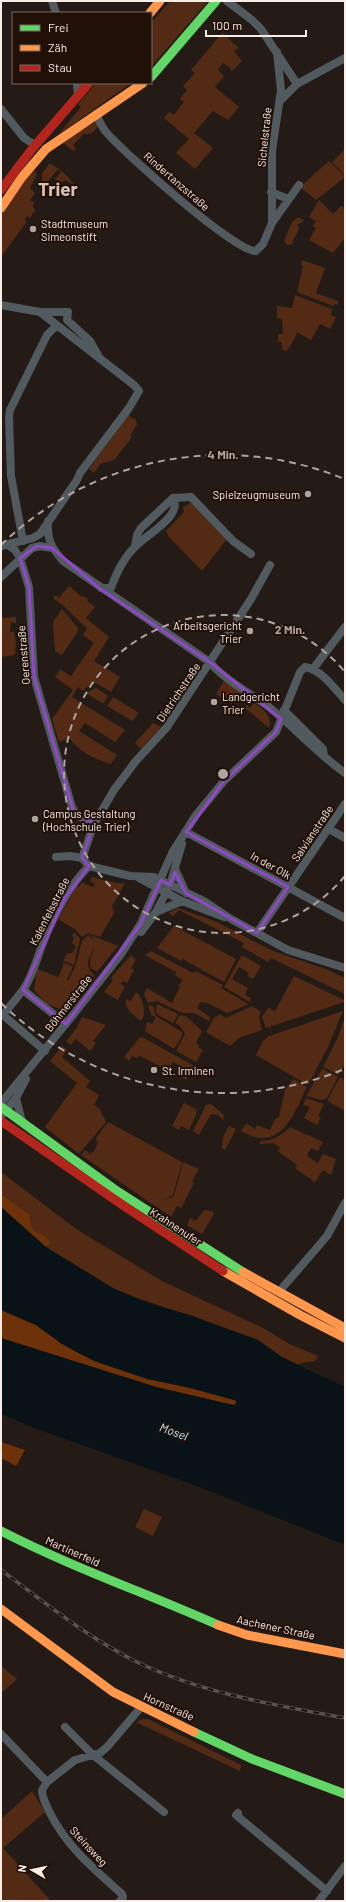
<svg xmlns="http://www.w3.org/2000/svg" width="346" height="1902" font-family="Barlow,sans-serif">
  <rect width="100%" height="100%" fill="#251b16"/>
  <!-- green -->
  <path fill="#532b14" d="M170,1H208L151,67V23Z
    M222,33L239,48L234,51L242,61L232,71L228,66L223,63L218,70L224,76L215,87L239,107L228,120L213,111L194,133L213,148L195,169L176,153L189,139L164,118L169,112L174,115L184,102L180,99L187,90L183,86L195,73L191,70Z
    M96,83H131L58,135L81,107L78,104Z
    M95,122L100,125L91,134L89,133L87,135L84,133L73,145L76,148L73,151L62,142Z
    M345,149V176L332,162Z
    M329,161L345,177L316,200L300,187Z
    M50,163C62,171 69,176 76,188L72,192L70,190L72,184L65,180L60,184L55,179L61,172L58,169L45,185L42,182V173Z
    M33,169L37,174L30,188L35,193L30,200L34,202L33,207L35,210L30,218L27,216L25,219L27,221L1,257V214Z
    M319,200L333,214L341,206L345,208V238L333,253L309,240L316,228L313,226L316,221L309,217Z
    M298,217L304,220L302,223L297,224L299,229L291,245H287L284,241L292,222Z
    M302,260L325,268L316,293L338,301V305L334,304L333,306L297,292L303,266L301,265Z
    M295,295L332,309L331,315L336,317L330,329L320,324L311,340L297,332L296,336L287,351L282,350V342H278V334H283L282,319L277,318V306L292,308Z
    M129,414L132,419L135,418L137,424L130,436L132,437L114,460L100,464L94,473L89,469Z
    M192,502L227,539L202,571L169,537L166,531L184,512L183,507Z
    M69,586L82,597L83,596L88,599L87,601L95,607L86,618L109,637L94,661L120,677L111,692L96,683L86,688L83,691L78,687L72,697L125,730L115,742L85,723L79,731L117,755L111,764C94,759 80,752 69,738L59,742L52,719L73,690L55,677L60,669L71,676L94,643L83,635L87,629L64,606L53,598L56,595L59,598Z
    M62,609L78,628V631L62,655L55,651L53,622Z
    M16,617V623L11,622L10,632H14L16,644L15,655L2,657V659L1,618Z
    M224,681L244,695L239,703L234,700L231,704L216,694Z
    M96,688L108,696L103,704L86,693Z
    M113,697L139,713L132,721L107,706Z
    M254,703C263,710 273,715 269,728L244,707L247,705L250,708Z
    M153,723L161,727L141,749L135,743Z
    M92,877L116,883H125L112,906L114,913L100,937L88,933L82,937L76,930L58,919L77,886L79,887L82,882L93,887L95,884L90,881Z
    M178,908L217,922L273,951L326,969L345,978V994L271,958L268,962L242,947L244,943L179,910L173,916L168,913Z
    M174,926L236,959L224,982L188,962L183,959L181,961L157,948Z
    M74,932L80,939L74,965L63,961L68,953H72L76,946L72,943L74,938L72,936Z
    M88,935C90,937 94,940 95,942C98,951 78,962 95,975L65,1011L47,1004L34,990L37,969L58,977L63,967V962L73,967L67,980L68,981L75,967L82,941Z
    M90,935L118,946L97,972L93,969L92,970C84,956 104,947 90,935Z
    M151,951L193,973L195,971L223,985L221,988L248,1004L247,1005L227,1013L210,1004L200,1002L197,1008L210,1017L209,1021L194,1013H182L157,1001L148,1003L144,994L147,988L172,1003L180,987L178,986L183,980L175,975L176,972L145,955Z
    M131,955L136,960L131,968L134,970L127,983L122,981L121,984L125,987L118,1000L104,992L113,980L111,978Z
    M242,955L261,966L253,979L247,976L249,973L239,967L232,979L248,988L245,995L251,998L250,1002L224,987Z
    M294,976L344,1000V1002L266,1028L262,1017L268,1008L275,1011Z
    M136,992C143,997 147,1014 141,1021C134,1016 124,1009 126,999L131,1001Z
    M157,1004L178,1014L173,1023L158,1015L156,1011Z
    M148,1005L153,1006L156,1016L182,1032V1036L174,1049L145,1031L147,1022L152,1024L156,1017L151,1015Z
    M252,1006L261,1012L259,1017L262,1030L239,1038L230,1046L206,1032L214,1018L220,1014L226,1018Z
    M343,1011L328,1047L308,1085L256,1055L263,1041L269,1036Z
    M180,1015L186,1016L202,1031L196,1043L199,1045L198,1047L203,1050L196,1062L176,1051L185,1034L181,1027L175,1023Z
    M82,1017L106,1025L93,1041L96,1043L90,1051L76,1039L71,1045L66,1041L77,1028Z
    M345,1017V1063L339,1075L323,1067L337,1039Z
    M142,1037L194,1066L186,1080L176,1074L180,1066L173,1062L168,1070L140,1056L137,1058L132,1056L129,1061L124,1057L139,1038Z
    M62,1046L67,1050L62,1057L90,1081L86,1087L99,1095L94,1105L99,1108L106,1122L79,1154L45,1127L77,1083L50,1061Z
    M322,1069L338,1077L327,1098L321,1100L306,1096Z
    M340,1077L345,1080V1111L329,1102L328,1099Z
    M293,1079L307,1087C293,1116 280,1154 241,1131L246,1123L255,1129L257,1125L270,1130L276,1118L279,1117L285,1090Z
    M306,1098L324,1104L318,1116L321,1117L317,1125L304,1118L310,1107L303,1105Z
    M184,1103L196,1109V1115L189,1130L181,1126L179,1130L172,1126Z
    M211,1104L224,1115L223,1120L218,1115L211,1114L199,1135L193,1131L206,1105Z
    M108,1122L182,1162L173,1195L161,1201L129,1182L161,1201L174,1196L183,1162L199,1169L192,1182L194,1183L181,1208L177,1206L171,1217L81,1155L85,1150L90,1154L94,1151L98,1143L96,1138Z
    M229,1126L236,1129L225,1150L222,1148L223,1137Z
    M290,1127L323,1142L318,1151L311,1148L307,1156L318,1163L323,1154L336,1159L331,1175L323,1170L315,1182L295,1168L297,1165L278,1151L280,1148L274,1143L259,1144L261,1141C274,1140 281,1136 290,1127Z
    M1,1172L76,1229L162,1281L265,1329L289,1344L318,1356L315,1361L297,1364L281,1356L258,1340L121,1292L101,1282L46,1247L51,1243L33,1231L29,1214L1,1194Z
    M204,1210L212,1211L214,1214L202,1234L187,1225L190,1218L196,1221Z
    M144,1509L162,1517L153,1536L135,1527Z
    M1,1666L17,1679L1,1693Z
    M143,1719H148L241,1765L240,1771L136,1722Z
    M32,1791L45,1812L3,1848L51,1901H1V1819Z"/>
  <!-- forest -->
  <path fill="#6e320b" d="M1,1194L29,1214L33,1231L45,1236L51,1243L46,1247L1,1207Z
    M1,1310L36,1325L62,1344L82,1355L236,1400V1402L235,1405L229,1404L156,1387L1,1338Z
    M1,1442L25,1450L16,1466L1,1458Z"/>
  <!-- water -->
  <path fill="#091317" d="M1,1207L46,1247L113,1288L145,1302L190,1315L258,1340L281,1357L345,1387V1545L202,1488L37,1429L1,1414V1338L156,1387L229,1404L235,1405L237,1401L190,1388L147,1379L94,1361L62,1344L36,1325L1,1310Z"/>
  <g fill="none" stroke-linecap="round" stroke-linejoin="round">
    <!-- street -->
    <path stroke="#515a5e" stroke-width="8" d="M52,1L56,13
      M227,1L252,20L261,29L297,84
      M77,83L78,96
      M280,101L297,84L345,58
      M1,109L24,138L35,145
      M96,114C99,120 102,127 106,132C123,152 236,253 256,251
      M271,192L288,199
      M272,223L299,185
      M256,251L263,244L272,223V151L281,90L277,52
      M1,305L40,312H68L67,320L90,341L99,357
      M173,498L191,497L233,541L251,554
      M48,521C47,540 51,547 63,561L211,663C219,676 254,696 269,707C295,728 318,754 345,773
      M23,541L11,476L9,417L10,410L47,335L57,325
      M8,545L15,550L20,558L29,587L34,677L72,807L76,815L94,824
      M1,546L33,538L40,534L77,480L80,473L129,408L139,391L134,385L40,312
      M135,546L137,535L141,528L173,498
      M1,577L32,548L40,546L52,548
      M101,588H111C116,574 125,556 136,546C147,534 183,516 173,498
      M313,669L345,627
      M284,710L323,749L324,756
      M329,829L345,838
      M186,832L345,918
      M56,857L70,856L82,858
      M82,858L94,824L114,790L135,762L167,727L251,599L270,565
      M82,858L89,866L130,876L154,877L204,901L231,919L288,950L345,968
      M175,869L186,893
      M139,878L182,901L224,917
      M156,912L182,901
      M141,932L156,912L170,885L182,844
      M257,933L345,804
      M23,990C32,977 36,962 41,948C52,919 67,888 89,866
      M45,1051L3,1015L23,990L66,1024
      M16,1098L22,1122
      M1,1103L73,1015L121,954L140,925L172,853L196,815L224,781L276,732L300,672L305,667C322,670 334,688 345,700
      M3,1114L16,1098L26,1079
      M283,1287L327,1236L345,1203
      M65,1727L93,1755L164,1812
      M1,1734L47,1782
      M238,1813L236,1815L327,1891
      M120,1901L123,1897L122,1894C94,1869 67,1847 50,1813C46,1805 42,1798 42,1790L47,1782L75,1760L100,1753L108,1746L141,1707
      M319,1901L345,1866"/>
    <!-- fast -->
    <path stroke="#63d668" stroke-width="9" d="M151,77L216,1
      M1,1107L114,1189L243,1272
      M1,1531C71,1567 146,1593 218,1625
      M194,1732L252,1759L345,1794"/>
    <!-- slow -->
    <path stroke="#ff974d" stroke-width="9" d="M150,13L160,1
      M1,208L22,177L46,149L143,83
      M223,1271L300,1315L345,1338
      M243,1272L345,1328
      M1,1609L113,1692L194,1732
      M218,1625L247,1635L345,1654"/>
    <!-- jam -->
    <path stroke="#b3261e" stroke-width="9" d="M1,190L32,149L89,83
      M1,1121L127,1208L223,1271"/>
    <defs>
      <path id="rail" d="M1,1570C45,1603 87,1637 137,1662C201,1693 275,1705 345,1718"/>
    </defs>
    <!-- rail casing -->
    <use href="#rail" stroke="#565453" stroke-width="3.5"/>
    <!-- rail -->
    <use href="#rail" stroke="#211007" stroke-width="2" stroke-dasharray="6" stroke-linecap="butt"/>
  </g>
  <!-- marked area -->
  <path fill="none" stroke="#8e49c5" stroke-width="3" stroke-linejoin="round" d="M37,546L52,548L99,588L211,663L281,719L276,732L224,781L186,832L288,887L257,933L186,893L175,872L170,885L161,880L140,925L66,1024L23,990L65,898L89,866L82,858L94,823L74,813L34,677L29,587L20,558Z"/>
  <!-- distance rings -->
  <g fill="none" stroke="#afa49e" stroke-width="2" stroke-dasharray="7 5">
    <path d="M345 876A159 159 0 1 1 345 672"/>
    <path d="M342 1070A319 319 0 0 1 1 1003M1 545A319 319 0 0 1 342 478"/>
  </g>
  <!-- markers -->
  <g fill="#afa49e" stroke="#211007" stroke-width="1.5">
    <circle cx="33" cy="229" r="4"/>
    <circle cx="308" cy="494" r="4"/>
    <circle cx="250" cy="631" r="4"/>
    <circle cx="214" cy="702" r="4"/>
    <circle cx="35" cy="819" r="4"/>
    <circle cx="154" cy="1070" r="4"/>
  </g>
  <g text-anchor="middle" dominant-baseline="central" stroke-width="4" stroke-linejoin="round" paint-order="stroke">
    <!-- street labels -->
    <g font-size="11" fill="#faede7" stroke="#211007">
      <text transform="translate(264 137) rotate(-84)">Sichelstraße</text>
      <text transform="translate(177 181) rotate(41)">Rindertanzstraße</text>
      <text transform="translate(23 655) rotate(-95)">Oerenstraße</text>
      <text transform="translate(178 692) rotate(-56)">Dietrichstraße</text>
      <text transform="translate(312 833) rotate(-56)">Salvianstraße</text>
      <text transform="translate(271 865) rotate(29)">In der Olk</text>
      <text transform="translate(49 911) rotate(-63)">Kalenfelsstraße</text>
      <text transform="translate(68 1003) rotate(-52)">Böhmerstraße</text>
      <text transform="translate(176 1226) rotate(33)">Krahnenufer</text>
      <text transform="translate(73 1551) rotate(24)">Martinerfeld</text>
      <text transform="translate(276 1627) rotate(12)">Aachener Straße</text>
      <text transform="translate(169 1706) rotate(24)">Hornstraße</text>
      <text transform="translate(89 1846) rotate(47)">Steinsweg</text>
    </g>
    <!-- poi labels -->
    <g font-size="11" fill="#faede7" stroke="#211007" text-anchor="start">
      <text x="41" y="223">Stadtmuseum<tspan x="41" dy="13">Simeonstift</tspan></text>
      <text x="300" y="494" text-anchor="end">Spielzeugmuseum</text>
      <text x="242" y="625" text-anchor="end">Arbeitsgericht<tspan x="242" dy="13">Trier</tspan></text>
      <text x="222" y="696">Landgericht<tspan x="222" dy="13">Trier</tspan></text>
      <text x="43" y="813">Campus Gestaltung<tspan x="43" dy="13">(Hochschule Trier)</tspan></text>
      <text x="162" y="1070">St. Irminen</text>
    </g>
    <!-- water labels -->
    <g font-size="12" font-style="italic" fill="#bce8fe" stroke="#211007">
      <text transform="translate(174 1431) rotate(20)">Mosel</text>
    </g>
    <!-- town labels -->
    <g font-size="19" font-weight="bold" fill="#d9c1b4" stroke="#211007">
      <text x="58" y="188">Trier</text>
    </g>
  </g>
  <circle cx="223" cy="774" r="6" fill="#afa49e" stroke="#211007" stroke-width="2"/>
  <g font-size="12" text-anchor="middle" font-weight="bold" fill="#afa49e" stroke="#211007" stroke-width="4" stroke-linejoin="round" paint-order="stroke">
    <text x="223" y="459">4 Min.</text>
    <text x="290" y="634">2 Min.</text>
  </g>
  <!-- border -->
  <rect width="346" height="1902" fill="none" stroke="#faede7" stroke-width="4"/>
  <!-- legend -->
  <rect x="12" y="12" width="140" height="72" fill="#211007" stroke="#786861"/>
  <rect x="20" y="25" width="20" height="6" fill="#63d668" stroke="#786861"/>
  <text x="48" y="32" font-size="12" fill="#faede7">Frei</text>
  <rect x="20" y="45" width="20" height="6" fill="#ff974d" stroke="#786861"/>
  <text x="48" y="52" font-size="12" fill="#faede7">Zäh</text>
  <rect x="20" y="65" width="20" height="6" fill="#b3261e" stroke="#786861"/>
  <text x="48" y="72" font-size="12" fill="#faede7">Stau</text>
  <!-- north arrow -->
  <g transform="translate(32 1870) rotate(279)" stroke="#211007" stroke-width="3" paint-order="stroke">
  <path d="M0-3L7 15L0 10L-7 15Z" fill="#faede7"/>
  <text y="-6" font-size="11" font-weight="bold" text-anchor="middle" fill="#faede7">N</text>
  </g>
  <!-- scale -->
  <path d="M206 30v6h100v-6" fill="none" stroke="#faede7" stroke-width="2"/>
  <text x="212" y="30" font-size="12" fill="#faede7" stroke="#211007" stroke-width="3" paint-order="stroke">100 m</text>
</svg>
